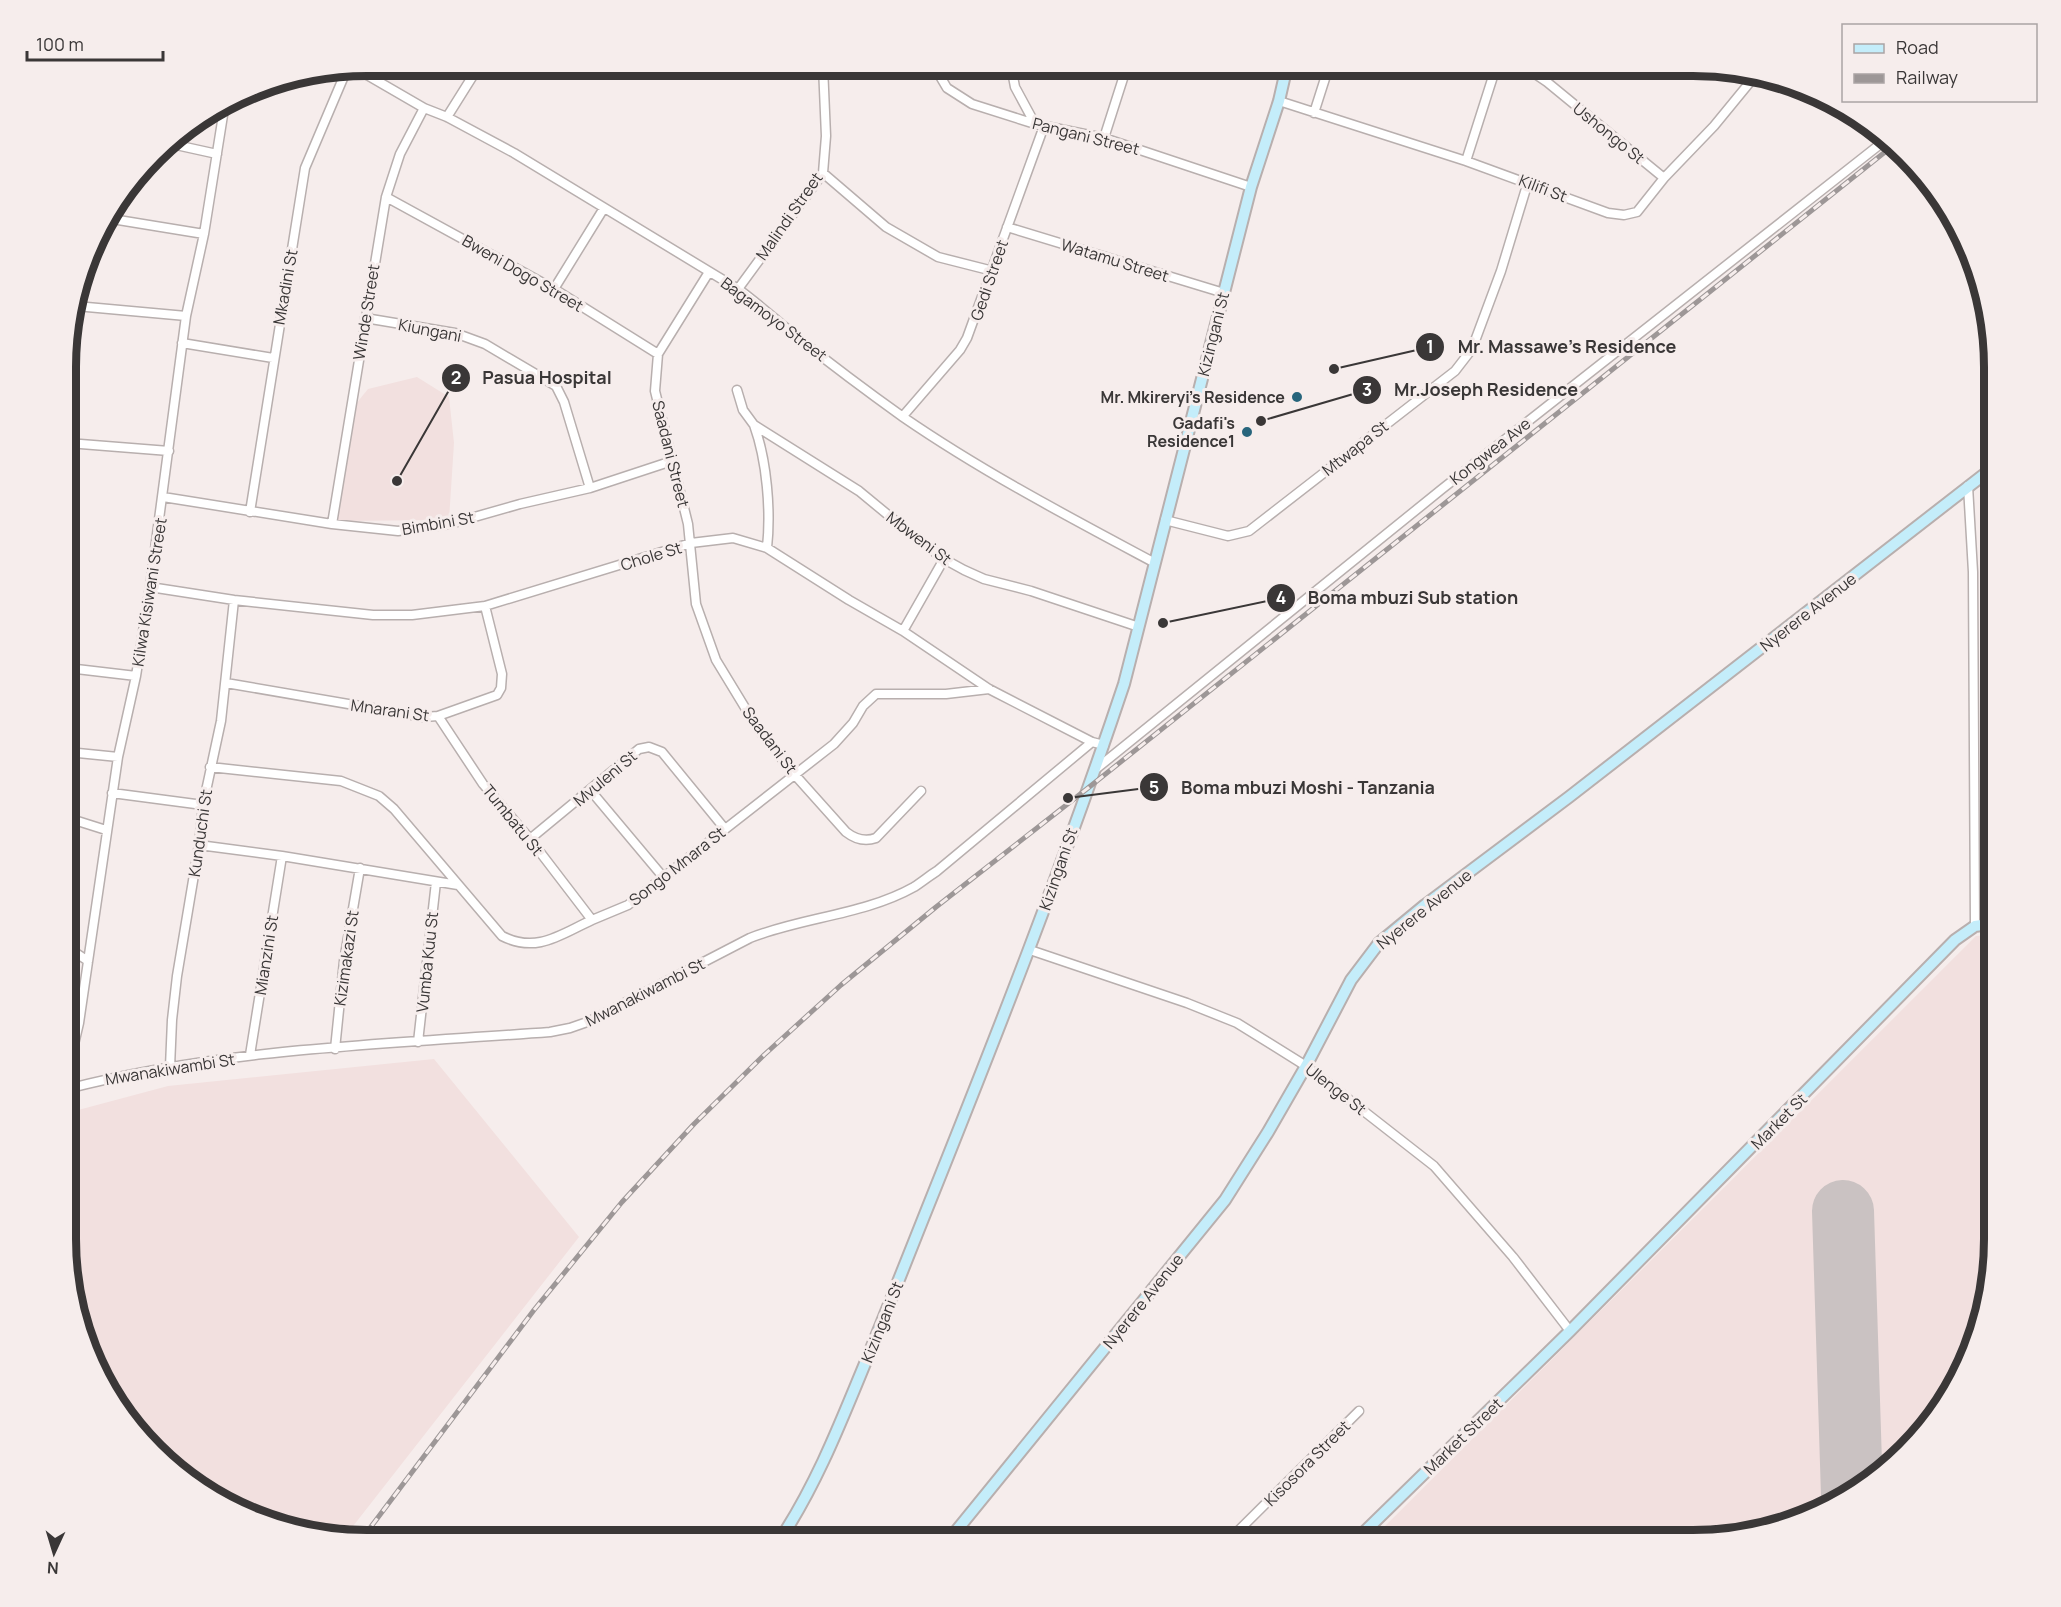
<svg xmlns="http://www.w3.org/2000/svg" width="2061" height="1607" font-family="Manrope,sans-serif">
  <rect width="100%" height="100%" fill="#f6edec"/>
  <!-- built -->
  <path fill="#f2e0df" d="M417,377L449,397L454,443L449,520L336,521L355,405L368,389Z
    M1995,935L1994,1260L1972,1355L1920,1439L1861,1490L1809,1518L1694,1541H1370L1976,936Z
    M434,1059L579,1237L343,1539L252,1518L168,1466L97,1373L67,1260V1113L168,1086Z"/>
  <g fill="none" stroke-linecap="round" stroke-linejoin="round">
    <!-- runway -->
    <path stroke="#cac2c2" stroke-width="62" d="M1843,1211L1852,1495"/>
    <defs>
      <path id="street" d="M934,66L947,88L972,104L1035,124L1104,138L1251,187
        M1011,66L1015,87L1035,124
        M1525,67L1547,82L1664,178
        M355,68L424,108L447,117L514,153L738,289C759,304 778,322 798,338C832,365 868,392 903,417C983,472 1069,517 1155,563
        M1279,101L1466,161L1608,213L1624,215L1637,212L1664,178L1714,126L1755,76
        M1314,113L1329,66
        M447,117L479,66
        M1104,138L1127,66
        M167,143L217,154
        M1466,161L1496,67
        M823,173L886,227L938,257L993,271
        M386,197L554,289L658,354
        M106,218L204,234
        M1007,227L1224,293
        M709,272L658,354L655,391L688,524L696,604L716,660L758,729L795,775L846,832C855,839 865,842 876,838L921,791
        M554,289L604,208
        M738,289L823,173L826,136L823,66
        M76,306L186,316
        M365,318L455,333L485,344L556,386L564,402L590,488
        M182,343L273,358
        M737,390L743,410L754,425L859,491L916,538L944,559L964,570L984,579L1031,591L1139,627
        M903,416L960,350L967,338L1044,126
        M754,425C767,461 771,511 767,548
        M68,443L169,451
        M68,475L72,444
        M1968,486L1973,572L1975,926
        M163,497L332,524L398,531L450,524L520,504L590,488L672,461
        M250,512L305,168L347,69
        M1165,520L1228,536L1249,531L1455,371L1472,349L1501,271L1528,182
        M332,524L386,197L400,154L424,108
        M150,587L234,600L373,615H412L485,606L691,543L733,538L767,548L849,600L903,631L989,689L1092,742L1104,745
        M903,631L944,559
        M68,668L136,676
        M226,683L424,717L438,716L497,695L501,688L502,674L485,606
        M438,716L483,784L530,839L592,920
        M68,752L118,757
        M210,767L341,781L379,796L394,809L502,936C537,954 561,934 592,920C604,915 616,910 628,905L834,744L853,723L863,706L876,694H946L989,689
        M1096,769L1442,489L1888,138
        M591,791L664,878
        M112,793L203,805
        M68,818L106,830
        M530,839L639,749L649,747L662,752L725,829
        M199,845L282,856L458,885
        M67,947L88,961
        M1030,950L1187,1003L1237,1023L1306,1066L1434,1166L1513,1257L1570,1331
        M418,1042L436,882
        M335,1049L344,961L360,868
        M250,1055L282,856
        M170,1067L172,1020L177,976L199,845L203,805L221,721L234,600
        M67,1074L79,1023L118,757L136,676L150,587L186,316L204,234L224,109
        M67,1089C224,1048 389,1044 550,1032L570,1028L590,1021L750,938C803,917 864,915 914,887C922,882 929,876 937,871L1092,742
        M1228,1541L1359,1411"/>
      <path id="secondary" d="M779,1541C813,1490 836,1434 859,1378C881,1325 902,1272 923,1219C994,1042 1064,864 1124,684L1251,187L1279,101L1287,66
        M948,1541L1225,1200L1268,1132L1306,1066L1351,980L1379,943L1425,905L1569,797L1995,466
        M1355,1541L1570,1331L1955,940L1975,926L1995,923"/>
    </defs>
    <!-- street casing -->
    <use href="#street" stroke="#b8afae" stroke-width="11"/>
    <!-- secondary casing -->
    <use href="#secondary" stroke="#b8afae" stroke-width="14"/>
    <!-- street -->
    <use href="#street" stroke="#fff" stroke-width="8"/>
    <!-- secondary -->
    <use href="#secondary" stroke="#c4edfa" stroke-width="10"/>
    <defs>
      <path id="rail" d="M361,1540L534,1310L622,1202L694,1124L764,1055L841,985L936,907L1088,788L1895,144"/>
    </defs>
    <!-- rail casing -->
    <use href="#rail" stroke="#9d9797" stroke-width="5"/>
    <!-- rail -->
    <use href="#rail" stroke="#f6edec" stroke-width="3" stroke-dasharray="9" stroke-linecap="butt"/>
  </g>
  <!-- markers -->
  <g fill="#27657c" stroke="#f6edec" stroke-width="2">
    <circle cx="1297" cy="397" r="6"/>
    <circle cx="1247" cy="432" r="6"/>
  </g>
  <g text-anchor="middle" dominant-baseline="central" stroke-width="6" stroke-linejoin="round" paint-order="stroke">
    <!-- street labels -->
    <g font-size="16" fill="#3a3737" stroke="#f6edec">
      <text transform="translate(1609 133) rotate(39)">Ushongo St</text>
      <text transform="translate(1086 136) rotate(14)">Pangani Street</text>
      <text transform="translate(1543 188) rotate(21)">Kilifi St</text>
      <text transform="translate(789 216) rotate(-55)">Malindi Street</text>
      <text transform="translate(1115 260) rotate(17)">Watamu Street</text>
      <text transform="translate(523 273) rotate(30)">Bweni Dogo Street</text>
      <text transform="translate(989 280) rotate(-71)">Gedi Street</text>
      <text transform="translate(285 287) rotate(-80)">Mkadini St</text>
      <text transform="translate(366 312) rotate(-81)">Winde Street</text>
      <text transform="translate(774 319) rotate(37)">Bagamoyo Street</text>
      <text transform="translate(430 330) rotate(11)">Kiungani</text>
      <text transform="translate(1213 334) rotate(-76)">Kizingani St</text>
      <text transform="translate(1355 448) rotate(-38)">Mtwapa St</text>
      <text transform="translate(1490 451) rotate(-38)">Kongwea Ave</text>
      <text transform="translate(671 454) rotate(76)">Saadani Street</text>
      <text transform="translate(438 523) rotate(-10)">Bimbini St</text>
      <text transform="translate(919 538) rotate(37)">Mbweni St</text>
      <text transform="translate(651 556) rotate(-17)">Chole St</text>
      <text transform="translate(149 592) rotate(-81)">Kilwa Kisiwani Street</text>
      <text transform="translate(1808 612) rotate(-38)">Nyerere Avenue</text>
      <text transform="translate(390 710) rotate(8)">Mnarani St</text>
      <text transform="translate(770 740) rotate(53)">Saadani St</text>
      <text transform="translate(605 778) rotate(-40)">Mvuleni St</text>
      <text transform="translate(513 820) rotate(51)">Tumbatu St</text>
      <text transform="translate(200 833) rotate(-82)">Kunduchi St</text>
      <text transform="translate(677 866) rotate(-38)">Songo Mnara St</text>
      <text transform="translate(1058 869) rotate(-71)">Kizingani St</text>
      <text transform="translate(1424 909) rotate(-39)">Nyerere Avenue</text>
      <text transform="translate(266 955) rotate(-81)">Mianzini St</text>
      <text transform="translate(346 958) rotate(-82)">Kizimakazi St</text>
      <text transform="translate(427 962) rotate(-84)">Vumba Kuu St</text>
      <text transform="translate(645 992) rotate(-27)">Mwanakiwambi St</text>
      <text transform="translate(170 1069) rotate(-9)">Mwanakiwambi St</text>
      <text transform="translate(1336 1089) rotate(38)">Ulenge St</text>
      <text transform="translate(1779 1121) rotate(-45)">Market St</text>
      <text transform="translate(1143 1301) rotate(-51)">Nyerere Avenue</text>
      <text transform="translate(882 1322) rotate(-68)">Kizingani St</text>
      <text transform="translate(1463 1436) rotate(-44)">Market Street</text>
      <text transform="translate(1307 1463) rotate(-45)">Kisosora Street</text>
    </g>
    <!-- poi labels -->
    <g font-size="16" font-weight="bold" fill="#3a3737" stroke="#f6edec" text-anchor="end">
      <text x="1285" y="397">Mr. Mkireryi's Residence</text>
      <text x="1235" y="423">Gadafi's<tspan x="1235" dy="18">Residence1</tspan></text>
    </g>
  </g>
  <!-- crop -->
  <path d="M0 0H2061V1607H0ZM367 76H1693A291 291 0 0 1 1984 367V1239A291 291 0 0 1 1693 1530H367A291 291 0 0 1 76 1239V367A291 291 0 0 1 367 76Z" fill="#f6edec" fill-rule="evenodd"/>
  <path fill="none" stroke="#3a3737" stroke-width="8" d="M367 76H1693A291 291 0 0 1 1984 367V1239A291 291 0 0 1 1693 1530H367A291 291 0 0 1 76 1239V367A291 291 0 0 1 367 76Z"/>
  <!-- callouts -->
  <path fill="none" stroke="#3a3737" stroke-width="2" d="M1334 369L1430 347M397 481L456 378M1261 421L1367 390M1163 623L1281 598M1068 798L1154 787"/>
  <g fill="#3a3737" stroke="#f6edec" stroke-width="2">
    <circle cx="1334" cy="369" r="6"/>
    <circle cx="397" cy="481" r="6"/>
    <circle cx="1261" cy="421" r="6"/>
    <circle cx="1163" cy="623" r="6"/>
    <circle cx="1068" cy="798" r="6"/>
    <circle cx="1430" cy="347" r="15"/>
    <circle cx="456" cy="378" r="15"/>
    <circle cx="1367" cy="390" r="15"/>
    <circle cx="1281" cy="598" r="15"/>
    <circle cx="1154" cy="787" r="15"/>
  </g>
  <g font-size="18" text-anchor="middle" font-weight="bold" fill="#fff">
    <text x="1430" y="353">1</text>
    <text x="456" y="384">2</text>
    <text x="1367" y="396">3</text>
    <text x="1281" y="604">4</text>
    <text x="1154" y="794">5</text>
  </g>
  <g font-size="18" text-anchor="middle" font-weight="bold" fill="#3a3737" stroke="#f6edec" stroke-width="6" stroke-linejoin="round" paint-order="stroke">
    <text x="1567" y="353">Mr. Massawe's Residence</text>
    <text x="547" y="384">Pasua Hospital</text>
    <text x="1486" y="396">Mr.Joseph Residence</text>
    <text x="1413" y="604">Boma mbuzi Sub station</text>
    <text x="1308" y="794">Boma mbuzi Moshi - Tanzania</text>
  </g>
  <!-- legend -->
  <rect x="1842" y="24" width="195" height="78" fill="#f6edec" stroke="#aba4a4" stroke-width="1.5"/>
  <rect x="1854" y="44" width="30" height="9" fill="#c4edfa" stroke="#aba4a4" stroke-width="1.5"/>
  <text x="1896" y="54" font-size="18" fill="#3a3737">Road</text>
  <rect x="1854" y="74" width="30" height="9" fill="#9d9797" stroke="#aba4a4" stroke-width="1.5"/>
  <text x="1896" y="84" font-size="18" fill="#3a3737">Railway</text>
  <!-- north arrow -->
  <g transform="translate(54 1553) rotate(184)" stroke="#f6edec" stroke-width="4.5" paint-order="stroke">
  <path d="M0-4.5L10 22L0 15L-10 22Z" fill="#3a3737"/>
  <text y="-9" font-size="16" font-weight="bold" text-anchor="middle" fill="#3a3737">N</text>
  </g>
  <!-- scale -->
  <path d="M27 51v9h136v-9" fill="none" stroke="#3a3737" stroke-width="3"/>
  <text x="36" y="51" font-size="18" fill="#3a3737" stroke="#f6edec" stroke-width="4.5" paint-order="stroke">100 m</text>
</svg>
